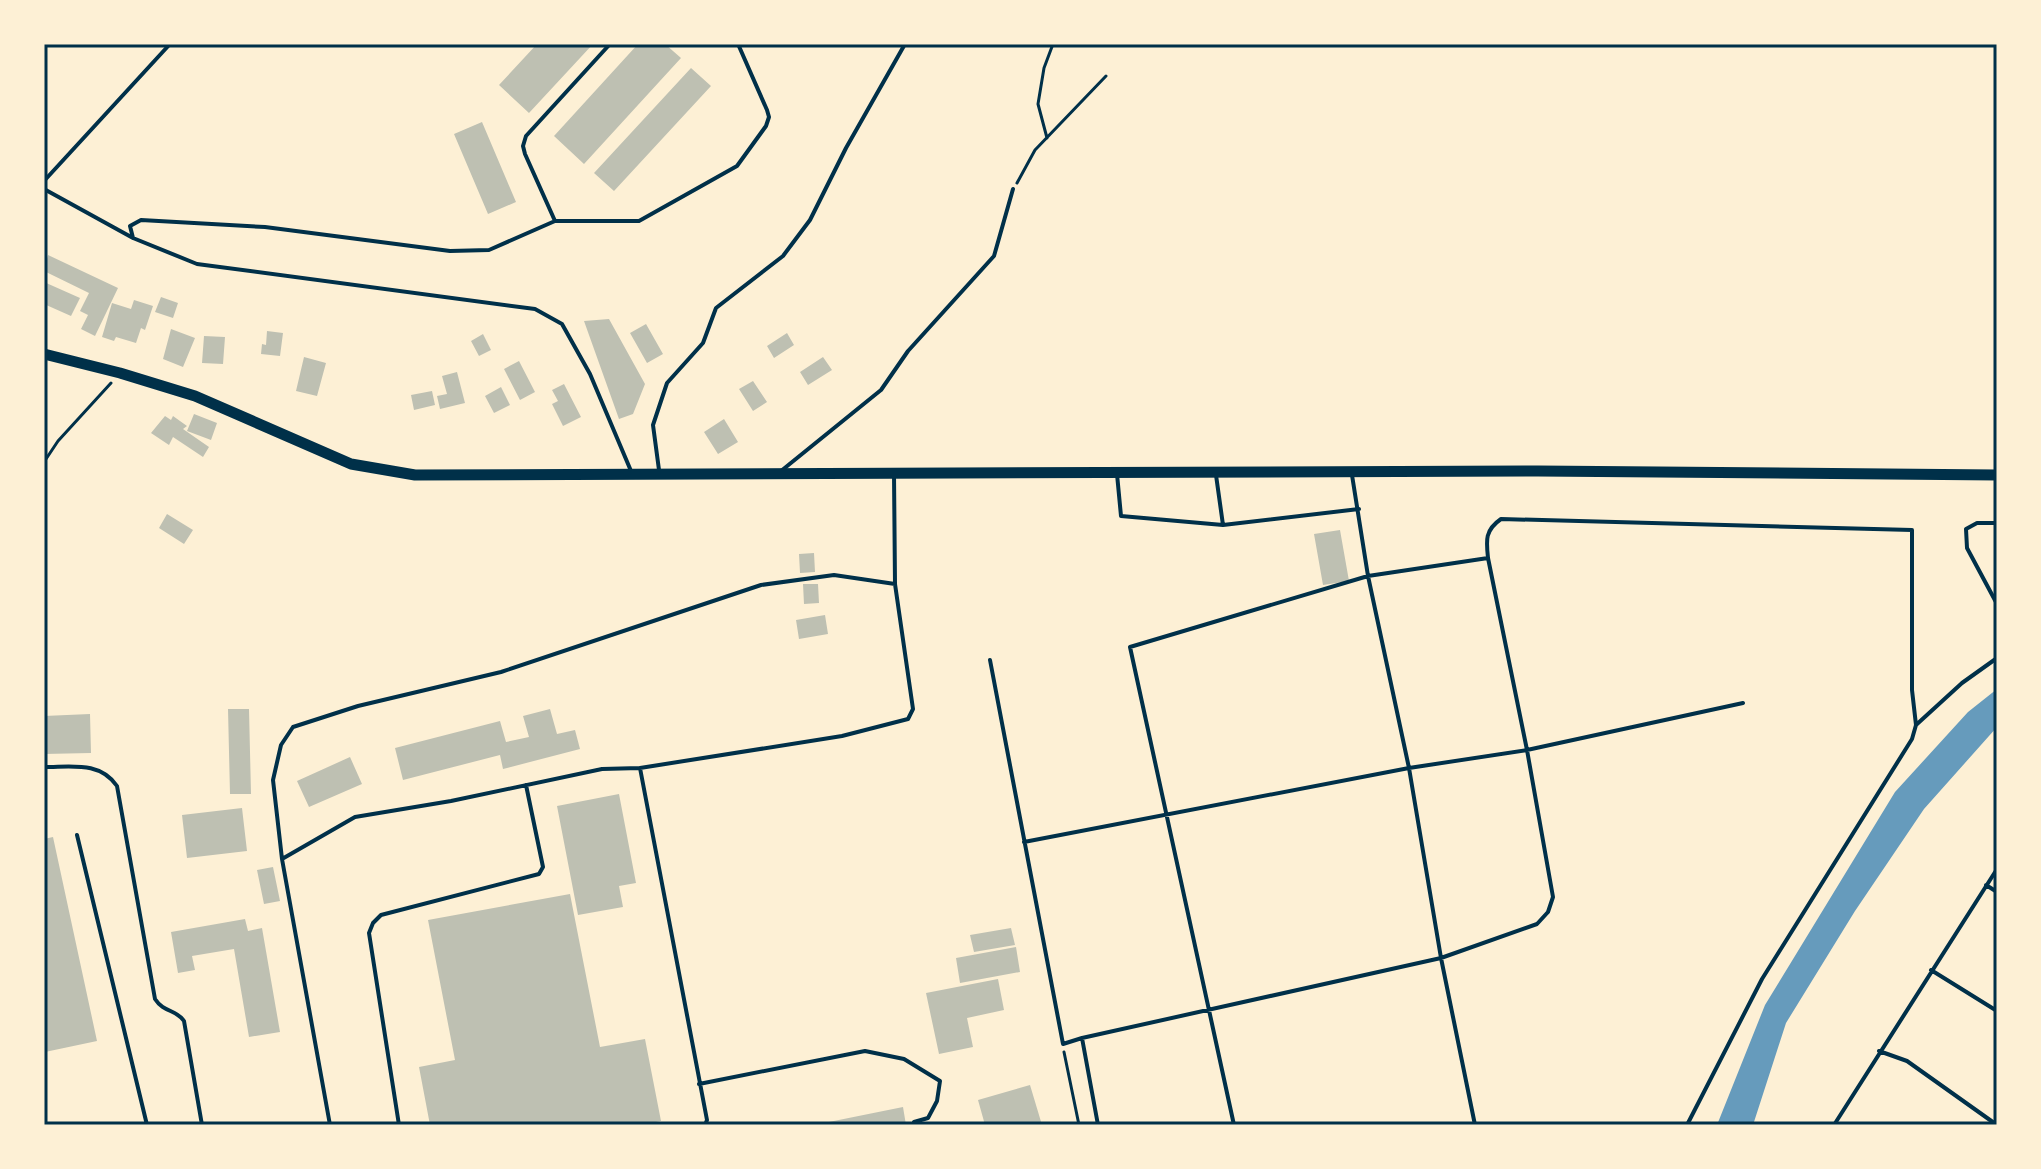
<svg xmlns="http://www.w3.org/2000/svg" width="2041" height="1169" font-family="'Times New Roman',serif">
  <rect width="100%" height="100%" fill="#fdf0d5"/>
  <!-- water -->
  <path fill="#669bbc" d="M1997,689V727L1924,809L1855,911L1786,1023L1753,1125H1717L1765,1005L1895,792L1968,712Z"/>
  <!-- building -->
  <path fill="#bec0b2" d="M537,44H593L529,113L499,85Z
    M638,44H665L681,58L584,164L554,136Z
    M691,68L711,86L614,191L594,173Z
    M482,122L516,202L488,214L454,134Z
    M48,255L118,288L95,336L81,329L88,315L80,311L89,293L44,271Z
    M44,282L80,298L71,316L44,304Z
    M161,297L178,303L173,318L155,312Z
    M134,300L153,306L145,330L141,328L136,343L116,337L114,341L102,337L112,303L131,309Z
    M609,319L645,384L633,414L619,419L584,321Z
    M646,324L663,354L647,363L630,333Z
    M171,329L195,338L183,367L163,359Z
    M267,331L283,333L280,356L261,354L262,344L266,345Z
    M787,333L794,345L774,358L767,346Z
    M483,334L491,350L479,356L471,341Z
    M204,336L225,337L223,364L202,363Z
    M304,357L326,363L317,396L296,391Z
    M823,357L832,370L808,385L800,372Z
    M519,361L535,392L520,400L504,369Z
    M457,372L465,403L440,409L437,396L447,394L442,376Z
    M753,381L767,402L753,411L739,389Z
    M564,384L581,417L563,426L552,404L558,401L552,390Z
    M501,387L510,405L494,413L485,396Z
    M432,391L435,405L414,410L411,395Z
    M194,414L217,423L211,440L187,431Z
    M165,416L171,420L173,416L187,426L183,429L209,447L203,457L173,437L169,445L151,433Z
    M724,419L738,442L718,454L704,432Z
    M167,514L193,530L184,544L159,528Z
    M1340,530L1349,581L1323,585L1314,534Z
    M814,553L815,572L800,573L799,554Z
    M803,584H818L819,603L804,604Z
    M825,615L828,634L799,639L796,620Z
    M228,709H249L251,794H230Z
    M550,709L557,734L575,730L580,749L503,769L500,755L403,780L395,748L500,721L506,742L529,737L523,716Z
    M90,714L91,753L44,754V716Z
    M350,757L362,784L309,807L297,781Z
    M619,794L636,883L619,886L623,907L578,915L557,806Z
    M242,808L247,851L187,858L182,815Z
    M53,837L97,1041L45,1052L44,839Z
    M273,867L280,901L264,904L257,870Z
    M570,894L600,1047L645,1039L661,1121L641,1125H430L419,1067L455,1060L428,920Z
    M245,919L248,931L262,928L280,1032L249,1037L234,949L192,956L195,970L178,973L171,932Z
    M1011,928L1015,945L974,952L970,935Z
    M1016,947L1020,972L960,983L956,958Z
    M998,979L1004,1010L967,1018L973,1047L939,1054L926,993Z
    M1030,1085L1042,1125H985L978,1100Z
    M903,1107L906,1125H819V1124Z"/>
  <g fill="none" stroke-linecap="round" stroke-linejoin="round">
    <!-- path -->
    <path stroke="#003049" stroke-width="3" d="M1047,138L1038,104L1044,68L1053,44
      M1017,183L1035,150L1106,76
      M44,462L58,441L111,383
      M1064,1052L1079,1125"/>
    <!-- service -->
    <path stroke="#003049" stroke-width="4" d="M44,181L170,44
      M44,189L133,238L197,264L535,309L562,324L590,374L631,471
      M555,221L525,154L523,146L526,136L610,44
      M133,238L130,226L141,220L265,227L450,251L489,250L555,221H639L737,166L766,126L769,117L767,110L738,44
      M659,470L653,425L667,383L703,343L716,308L783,256L810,220L846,148L905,44
      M781,471L881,390L908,351L994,256L1013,189
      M1117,474L1121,516L1223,525L1359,509
      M1216,475L1223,525
      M1352,475L1368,576L1409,768L1441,958L1475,1125
      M1997,523H1977L1966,529L1967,548L1997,604
      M990,660L1063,1044L1082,1038L1441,958L1537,924L1548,912L1553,897L1527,750L1488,558C1486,540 1485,530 1501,519L1912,530V690L1916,725L1912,739L1762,979L1687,1125
      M1916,725L1962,683L1997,658
      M44,767C72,767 100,761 117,786L155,999C164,1013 176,1009 184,1021L202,1125
      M640,768L707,1120L705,1125
      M77,835L147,1125
      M1024,842L1409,768L1527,750L1743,703
      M282,859L355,817L451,801L602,769L640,768L842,736L908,719L913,709L895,584L894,474
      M1986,885L1997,892
      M1931,970L1997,1011
      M1082,1038L1098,1125
      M1879,1051L1907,1061L1997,1125
      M699,1084L865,1051L904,1059L940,1081L937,1101L928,1118L914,1122
      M330,1125L282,859L273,780L281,745L293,727L358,706L501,672L761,585L834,575L895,584
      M399,1125L369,933L373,923L381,915L539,874L543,867L526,785
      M1234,1125L1130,647L1368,576L1488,558
      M1834,1125L1997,869"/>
    <!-- tertiary -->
    <path stroke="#003049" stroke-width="11" d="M44,354L120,373L195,396L351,464L415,475L1538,471L1997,475"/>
  </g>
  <!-- border -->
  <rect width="2041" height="1169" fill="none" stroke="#fdf0d5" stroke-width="92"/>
  <rect x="46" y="46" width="1949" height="1077" fill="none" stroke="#003049" stroke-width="3"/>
</svg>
